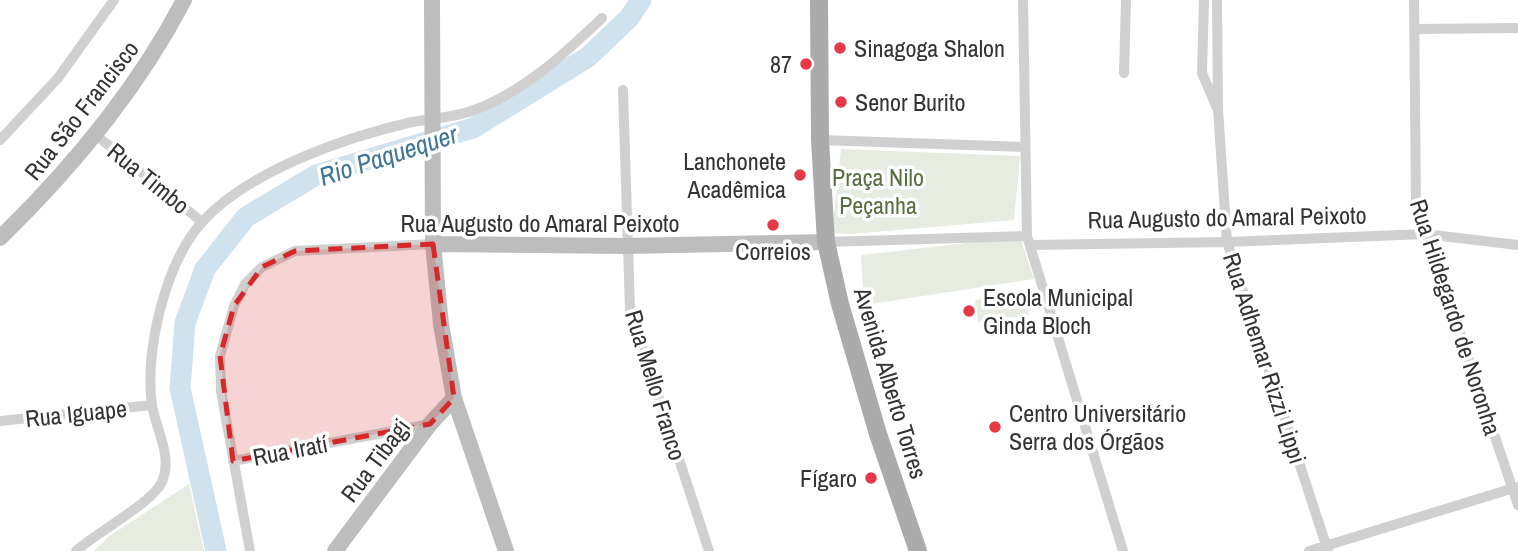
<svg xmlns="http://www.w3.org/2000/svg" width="1518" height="551" font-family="'Archivo Narrow',sans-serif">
  <rect width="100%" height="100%" fill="#fff"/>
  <!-- green -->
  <path fill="#e6ecdf" d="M841,149L1020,156L1014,220L851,234L832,233Z
    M1020,237L1034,279L864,305L861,255Z
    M1026,293L1029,315L978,322L975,300Z
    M189,484L204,551H94L108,537Z"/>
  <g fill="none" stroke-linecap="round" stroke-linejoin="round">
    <!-- river -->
    <path stroke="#cfe2ee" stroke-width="21" d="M216,551L180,388L185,323L205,269L246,217L316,175L473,128L588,57L629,18L641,0"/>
    <!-- street -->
    <path stroke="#d0d0d0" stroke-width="10" d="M1023,0L1027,236L1123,551
      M1204,0L1202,73L1216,106
      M1217,0L1218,109L1227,242L1328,551
      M1414,0L1416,203L1518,505
      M1415,29L1518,28
      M1124,73L1126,0
      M623,90L630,309L709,551
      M96,135L202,222
      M0,140L58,78L114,0
      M820,140L1024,147
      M826,242L1027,236
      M1030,245L1227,242L1425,234L1518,245
      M0,421L152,405
      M233,461L430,424
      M76,551C96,533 153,502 162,482C173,456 156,430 152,405C144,351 166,260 204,220C251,170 346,137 412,122C433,118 454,118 474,110C524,92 565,53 602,18
      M250,551L221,391L220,356L234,306L245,284L262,267L295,251L433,244
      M1309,551L1517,487"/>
    <!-- secondary -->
    <path stroke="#bdbdbd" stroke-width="16" d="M432,0L433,244L441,324L454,398L506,551
      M0,238C73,167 137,90 184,0
      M433,244L626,246L826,242
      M335,551L430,424L454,398"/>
    <!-- primary -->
    <path stroke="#ababab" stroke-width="18" d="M819,0L820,140L826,242L840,304L878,434L918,551"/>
  </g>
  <!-- marked area -->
  <path fill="#d62828" fill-opacity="0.2" stroke="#d62828" stroke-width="5" stroke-dasharray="14 9" stroke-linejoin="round" d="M433,244L454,398L430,424L233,461L220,356L234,306L262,267L295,251Z"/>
  <!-- markers -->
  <g fill="#e63946" stroke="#fff" stroke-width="2.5">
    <circle cx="840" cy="48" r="7"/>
    <circle cx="806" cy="64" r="7"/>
    <circle cx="841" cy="102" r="7"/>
    <circle cx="800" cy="175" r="7"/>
    <circle cx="773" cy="225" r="7"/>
    <circle cx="969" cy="311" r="7"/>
    <circle cx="995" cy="427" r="7"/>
    <circle cx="871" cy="478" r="7"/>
  </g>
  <g text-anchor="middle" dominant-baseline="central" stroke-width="7" stroke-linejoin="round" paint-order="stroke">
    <!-- poi labels -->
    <g font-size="24" fill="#333" stroke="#fff" text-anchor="start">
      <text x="854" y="48">Sinagoga Shalon</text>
      <text x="792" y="64" text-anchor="end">87</text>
      <text x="855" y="102">Senor Burito</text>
      <text x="786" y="161" text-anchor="end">Lanchonete<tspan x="786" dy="28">Acadêmica</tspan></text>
      <text x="773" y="251" text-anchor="middle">Correios</text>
      <text x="983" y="297">Escola Municipal<tspan x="983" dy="28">Ginda Bloch</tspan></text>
      <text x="1009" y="413">Centro Universitário<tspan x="1009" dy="28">Serra dos Órgãos</tspan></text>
      <text x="857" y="478" text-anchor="end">Fígaro</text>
    </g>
    <!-- street labels -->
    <g font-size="24" fill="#333" stroke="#fff">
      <text transform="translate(81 110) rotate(-52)">Rua São Francisco</text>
      <text transform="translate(149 178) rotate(39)">Rua Timbo</text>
      <text transform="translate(1227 217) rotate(-1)">Rua Augusto do Amaral Peixoto</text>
      <text x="540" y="223">Rua Augusto do Amaral Peixoto</text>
      <text transform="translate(1456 317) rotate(72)">Rua Hildegardo de Noronha</text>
      <text transform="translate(1265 358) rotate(72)">Rua Adhemar Rizzi Lippi</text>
      <text transform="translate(891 383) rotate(73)">Avenida Alberto Torres</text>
      <text transform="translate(656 385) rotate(73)">Rua Mello Franco</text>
      <text transform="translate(76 413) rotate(-6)">Rua Iguape</text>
      <text transform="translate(290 450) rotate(-11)">Rua Iratí</text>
      <text transform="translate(375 460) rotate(-53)">Rua Tibagi</text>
    </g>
    <!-- park labels -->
    <g font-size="24" fill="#56703f" stroke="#fff">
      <text x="878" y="177">Praça Nilo<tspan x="878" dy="28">Peçanha</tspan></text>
    </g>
    <!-- water labels -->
    <g font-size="26" font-style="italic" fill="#3f7597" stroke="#fff">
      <text transform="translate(388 155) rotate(-18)">Rio Paquequer</text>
    </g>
  </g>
</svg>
